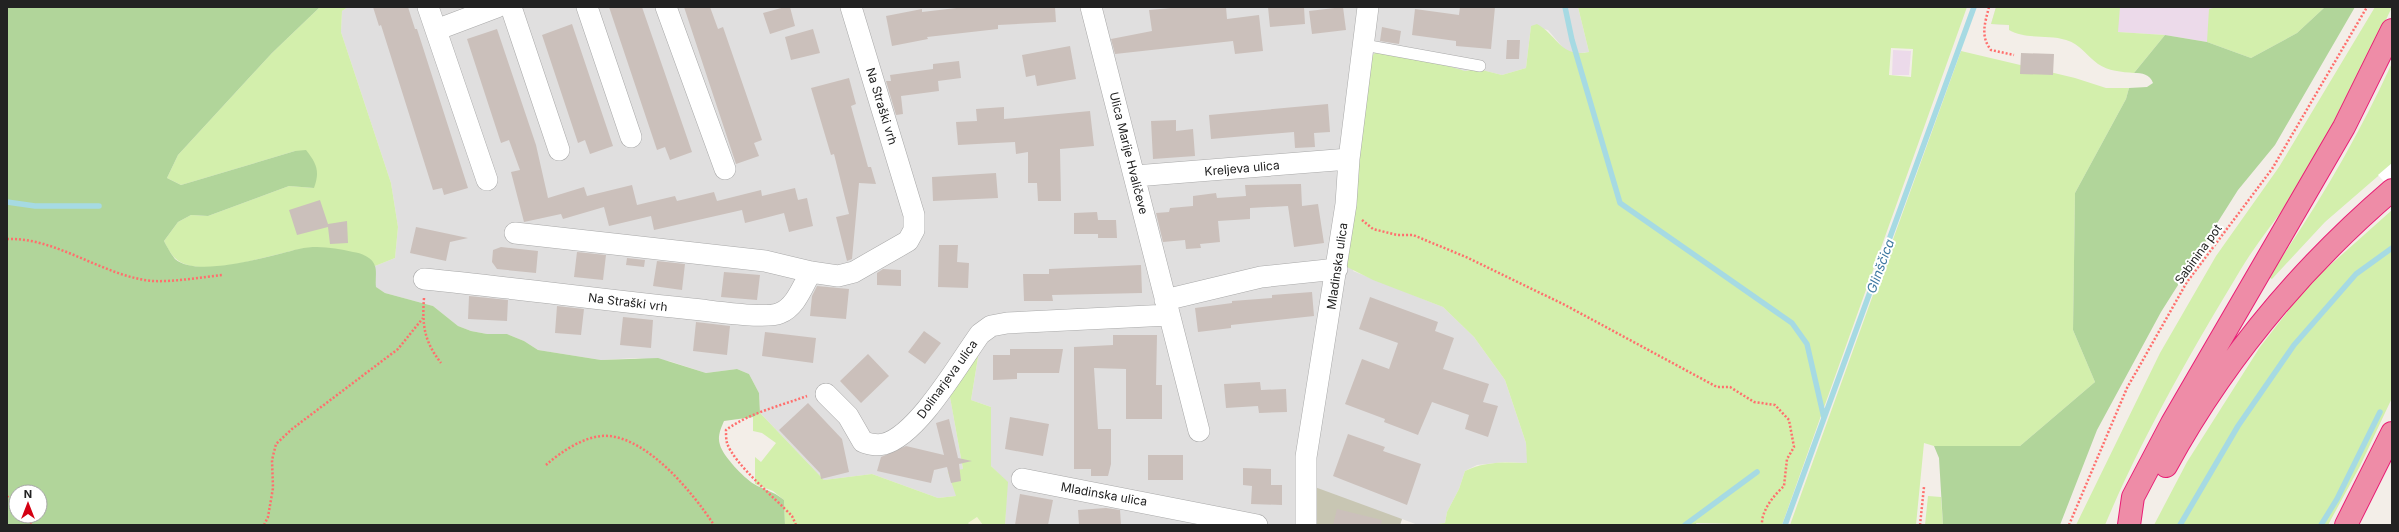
<svg xmlns="http://www.w3.org/2000/svg" width="2399" height="532" font-family="Inter,sans-serif">
  <rect width="100%" height="100%" fill="#f3eee8"/>
  <!-- residential -->
  <path fill="#e0dfdf" d="M348,7H1578L1589,52L1571,54L1564,49L1548,30L1531,26L1526,68L1502,75L1478,69L1465,71L1454,69L1353,271L1443,307L1474,337L1505,380L1526,443L1528,463L1505,462L1477,465L1465,471L1459,489L1447,512L1445,523L1430,525H1418L1402,519L1400,525H1005L1007,482L991,466V407L971,400L980,346L948,386L963,469L956,496L938,498L872,474L824,480L760,413L759,393L749,374L737,369L706,373L669,361L636,358L601,360L538,350L524,341L507,334H487L471,331L458,326L433,306L385,293L375,287V266L395,258L398,227L391,183L341,32L342,11Z"/>
  <!-- industrial -->
  <path fill="#ecdaea" d="M1996,7H2325L2207,42L2165,35L1991,24Z
    M1893,50L1911,51L1909,75H1892Z"/>
  <!-- construction -->
  <path fill="#c8c6b3" d="M1312,486L1402,519L1400,525H1313Z"/>
  <!-- farmland -->
  <path fill="#f2f2d3" d="M977,517L983,525H970L968,523Z"/>
  <!-- grass -->
  <path fill="#d3efac" fill-rule="evenodd" d="M320,7H348L342,11L341,32L391,183L398,227L395,258L375,266C367,255 359,255 346,252C332,248 321,247 307,248C276,252 201,281 176,259C171,255 167,247 164,241L178,222L191,215L208,216L289,186L314,188L295,151L181,185L167,178L178,155L272,53Z
    M1578,7H1967L1782,525L1696,523L1697,525H1430L1445,523L1447,512L1459,489L1465,471C1485,461 1506,462 1527,463L1526,443L1505,380L1474,337L1443,307L1373,280L1345,266L1372,56L1377,51L1417,57L1465,71L1478,69L1502,75L1526,68L1531,26L1537,24C1558,36 1561,58 1589,52ZM1891,48L1913,49L1911,77L1889,75Z
    M1996,7H2120L2118,32L2165,35L2134,73C2122,72 2108,71 2098,64C2087,56 2080,44 2066,40C2048,34 2026,40 2009,30V25L1991,24Z
    M2217,7H2325L2297,33L2251,58L2207,42L2209,9Z
    M2375,7H2392C2365,64 2337,122 2305,176C2286,209 2260,237 2241,269C2192,350 2142,437 2105,525H2076L2160,353L2216,256L2279,167Z
    M1961,51L2075,78L2106,88H2129L2126,99L2075,193L2073,330L2095,382L2020,446H1934L1924,443L1916,525H1790Z
    M2392,63V164L2325,222L2272,279L2268,277C2316,209 2357,139 2392,63Z
    M2392,210V398L2360,466L2328,525H2154L2187,462L2260,347L2309,284Z
    M980,345L971,400L991,407V466L1008,482L1005,525H983L977,517L968,523L970,525H785L784,500L773,491L755,484V457L761,462L776,443L762,433L753,431V417L760,413L824,480L872,474L938,498L956,496L948,472L963,469L948,386Z
    M1928,496L1941,497L1943,525H1925Z"/>
  <!-- forest -->
  <path fill="#b1d59a" fill-rule="evenodd" d="M7,7H320L272,53L178,155L167,178L181,185L295,151L306,150C317,164 320,171 314,188L289,186L208,216L191,215L178,222L164,241C167,247 171,254 175,259C198,279 272,255 299,249C317,245 335,248 353,252C361,253 372,257 375,266C377,272 375,281 376,287L385,293L433,306L458,326L471,331L487,334H507L524,341L538,350L601,360L658,358L706,373L737,369L749,374L759,393L760,413L753,417L724,421C721,428 717,437 720,445C723,456 744,478 754,484C764,490 773,491 784,500L785,525H7ZM16,492H40V516H16Z
    M2325,7H2355L2275,145L2238,190L2161,312L2097,430L2060,525H1943L1939,458L1934,446H2020L2095,382L2073,330L2075,193L2126,99L2129,88L2147,87L2153,83C2150,74 2142,73 2134,73L2165,35L2207,42L2251,58L2297,33Z"/>
  <!-- pier -->
  <path fill="#fff" d="M2392,163V190L2378,175Z"/>
  <g fill="none" stroke-linecap="round" stroke-linejoin="round">
    <!-- stream -->
    <path stroke="#a6dae3" stroke-width="5.5" d="M1565,7L1572,40L1620,203L1792,323L1807,344L1824,418
      M7,202L35,206H99
      M1685,525L1757,472
      M1785,525L1974,7
      M2180,525L2238,426L2294,345L2356,274L2392,248
      M2321,525L2337,499L2380,412"/>
  </g>
  <!-- building -->
  <path fill="#cbc0bb" d="M373,7H408L415,29H417L468,188L444,195L442,188L433,190L381,25L379,26Z
    M609,7H642L692,152L670,160L665,147L657,150Z
    M684,7H710L718,29L723,27L762,140L754,143L759,156L736,164Z
    M785,7H790L795,26L770,34L763,13Z
    M965,7H1055L1056,22L998,25V29L927,37L928,39L892,46L886,16L922,9V12Z
    M1182,7H1226L1227,19L1259,15L1263,51L1235,54L1233,41L1115,54L1111,39L1152,31L1149,10Z
    M1268,7H1304L1305,24L1270,27Z
    M1343,7L1346,30L1312,34L1309,11Z
    M1460,7H1495L1491,49L1456,46V41L1412,35L1415,9L1459,15Z
    M572,24L613,146L590,154L585,140L578,143L542,35Z
    M1382,27L1401,31L1399,44L1380,41Z
    M497,29L536,145L548,198L584,187L587,196L632,185L637,205L675,196L677,201L714,192L717,201L761,190L762,196L795,188L798,200L807,198L813,226L789,232L784,213L745,223L742,210L654,230L651,216L609,226L604,207L563,219L561,214L524,222L511,172L520,170L509,140L501,143L467,39Z
    M813,29L820,53L791,60L785,37Z
    M1507,40H1520L1519,59H1506Z
    M1070,46L1076,79L1037,86L1035,75L1026,77L1022,55Z
    M2021,53L2054,54L2053,75L2020,74Z
    M959,61L961,78L938,81L939,91L901,96L903,114L896,115L886,81H891L890,75L933,69V64Z
    M849,78L856,104L851,106L868,167H871L876,184L859,183L852,259L847,261L836,217L849,214L834,154L831,155L811,88Z
    M1328,104L1330,132L1314,133L1315,147L1295,148L1294,132L1211,139L1209,115Z
    M1004,107V119L1090,111L1094,146L1060,149L1061,201H1038L1037,183H1028V152L1016,154L1015,142L958,145L956,122L977,121L976,109Z
    M1176,120V131L1193,129L1195,156L1153,159L1151,121Z
    M996,173L998,198L933,201L932,177Z
    M1301,184L1302,206L1318,204L1324,243L1294,247L1288,206L1250,208V219L1218,221L1220,242L1200,244L1201,248L1186,249L1185,240L1163,242L1156,213L1169,212L1170,208L1193,206V196L1216,193L1217,198L1246,196L1245,185Z
    M320,200L328,224L347,221L348,243L330,244L328,227L297,235L289,210Z
    M1097,212L1098,220H1116L1117,238H1098V234H1074V213Z
    M416,227L468,238L450,242L446,261L410,253Z
    M939,245H958L957,262L969,263L968,288L938,287Z
    M501,247L538,251L536,273L497,269L492,262L493,250Z
    M577,252L606,255L603,280L574,277Z
    M627,258L645,260L644,267L626,265Z
    M657,261L685,264L682,290L653,286Z
    M1141,265L1142,293L1052,295L1053,301H1024L1023,274H1049V269Z
    M883,269L901,270V286L877,285V273Z
    M724,272L760,275L757,300L721,297Z
    M817,286L849,289L846,319L810,316L812,296Z
    M1312,292L1314,316L1231,325V328L1198,332L1195,308L1232,303V301L1272,298V295Z
    M469,296L508,300L507,321L468,319Z
    M1370,297L1438,322L1435,331L1454,338L1443,369L1489,384L1483,402L1498,406L1488,437L1465,429L1469,415L1432,402L1418,435L1384,422L1385,419L1345,404L1362,359L1389,369L1398,343L1359,329Z
    M557,306L584,309L581,335L555,333Z
    M623,317L653,320L651,348L620,345Z
    M696,322L730,326L727,355L693,351Z
    M924,331L941,343L925,364L908,352Z
    M765,332L816,338L813,363L762,356Z
    M1113,335H1157L1156,385H1162V419H1126V369L1094,368L1098,429H1111V464L1108,476H1091V469H1074V347L1113,345Z
    M1010,349H1063L1059,373H1017V379L993,380V355H1010Z
    M868,354L889,376L861,403L840,381Z
    M1260,382L1261,390L1286,389L1287,412L1259,413L1258,406L1226,408L1224,384Z
    M808,403L842,439L849,472L821,479L820,473L779,430Z
    M1010,417L1049,424L1043,456L1005,449Z
    M949,419L958,458L972,461L959,464L961,481L951,483L947,467L934,470L931,483L877,471L881,457L906,446L944,455L936,423Z
    M1348,434L1385,447L1383,451L1421,464L1407,505L1333,476Z
    M1148,455H1183V480H1148Z
    M1243,468L1271,469V485H1282V505L1251,504L1252,486L1243,485Z
    M1020,494L1053,500L1048,525H1015Z
    M1106,508L1120,510L1121,525H1079L1078,510Z
    M1337,509L1382,520L1381,525H1333Z"/>
  <g fill="none" stroke-linecap="round" stroke-linejoin="round">
    <defs>
      <path id="service" d="M1364,45L1480,66"/>
      <path id="minor" d="M428,7L487,180
        M511,7L559,150
        M587,7L631,137
        M666,7L725,169
        M1091,7L1199,431
        M436,30L497,7
        M1135,176L1349,159
        M515,233L765,261L811,272L838,276L854,272L908,241L914,230V215L851,7
        M424,279C517,288 609,301 702,310C718,312 767,319 780,313C796,307 803,285 811,272
        M1165,300L1261,277L1337,269
        M826,394L848,416L863,442C870,444 876,446 884,444C918,435 959,363 980,334L991,326L1007,323L1169,315
        M1022,479L1257,525
        M1306,525V457L1346,204L1349,159L1368,7"/>
      <path id="motorway" d="M2166,466C2224,360 2301,268 2392,190
        M2129,525L2133,497L2172,423L2344,127L2392,30
        M2346,525L2392,433"/>
    </defs>
    <!-- service casing -->
    <use href="#service" stroke="#a9a9a9" stroke-width="12"/>
    <!-- minor casing -->
    <use href="#minor" stroke="#a9a9a9" stroke-width="22"/>
    <!-- motorway casing -->
    <use href="#motorway" stroke="#e91d75" stroke-width="24"/>
    <!-- path -->
    <path stroke="#ff6f6d" stroke-width="2.5" stroke-dasharray="2 2" stroke-linecap="butt" d="M1989,7C1985,23 1980,36 1991,50L2014,55
      M1362,220L1373,229L1397,235H1413L1466,257L1565,305L1717,387H1730L1754,402L1775,405L1789,420L1794,447L1787,459L1784,486C1774,495 1761,511 1762,525
      M7,239C57,237 104,277 153,281C176,282 201,277 223,275
      M424,298C422,325 424,341 441,363
      M546,465C562,451 587,434 609,436C650,440 693,493 714,525
      M7,496L16,506
      M25,516L33,525
      M264,525L268,517L273,488L272,460L276,444L292,429L398,349L423,318
      M796,525L792,516C775,498 734,464 727,443C726,439 726,434 726,430C749,413 780,406 807,396
      M1920,525L1924,487
      M2069,525L2127,388L2187,282L2272,169L2367,7"/>
    <!-- service -->
    <use href="#service" stroke="#fff" stroke-width="11"/>
    <!-- minor -->
    <use href="#minor" stroke="#fff" stroke-width="21"/>
    <!-- motorway -->
    <use href="#motorway" stroke="#ee8ca7" stroke-width="22"/>
  </g>
  <g text-anchor="middle" dominant-baseline="central" stroke-width="4" stroke-linejoin="round" paint-order="stroke">
    <!-- street labels -->
    <g font-size="12" fill="#222" stroke="#fff">
      <text transform="translate(882 106) rotate(73)">Na Straški vrh</text>
      <text transform="translate(1129 153) rotate(76)">Ulica Marije Hvaličeve</text>
      <text transform="translate(1242 168) rotate(-5)">Kreljeva ulica</text>
      <text transform="translate(2198 254) rotate(-54)">Sabinina pot</text>
      <text transform="translate(1337 266) rotate(-82)">Mladinska ulica</text>
      <text transform="translate(628 302) rotate(7)">Na Straški vrh</text>
      <text transform="translate(947 379) rotate(-54)">Dolinarjeva ulica</text>
      <text transform="translate(1104 494) rotate(10)">Mladinska ulica</text>
    </g>
    <!-- water labels -->
    <g font-size="13" font-style="italic" fill="#3e78a1" stroke="#fff">
      <text transform="translate(1880 266) rotate(-70)">Glinščica</text>
    </g>
  </g>
  <!-- border -->
  <rect width="2399" height="532" fill="none" stroke="#222222" stroke-width="16"/>
  <!-- north arrow -->
  <g transform="translate(28 504)"><circle r="19" fill="#ffffff" stroke="#a7a7a7"/>
  <path d="M0-3L7 15L0 10L-7 15Z" fill="#d40012"/>
  <text y="-6" font-size="11" font-weight="bold" text-anchor="middle" fill="#222222">N</text>
  </g>
</svg>
